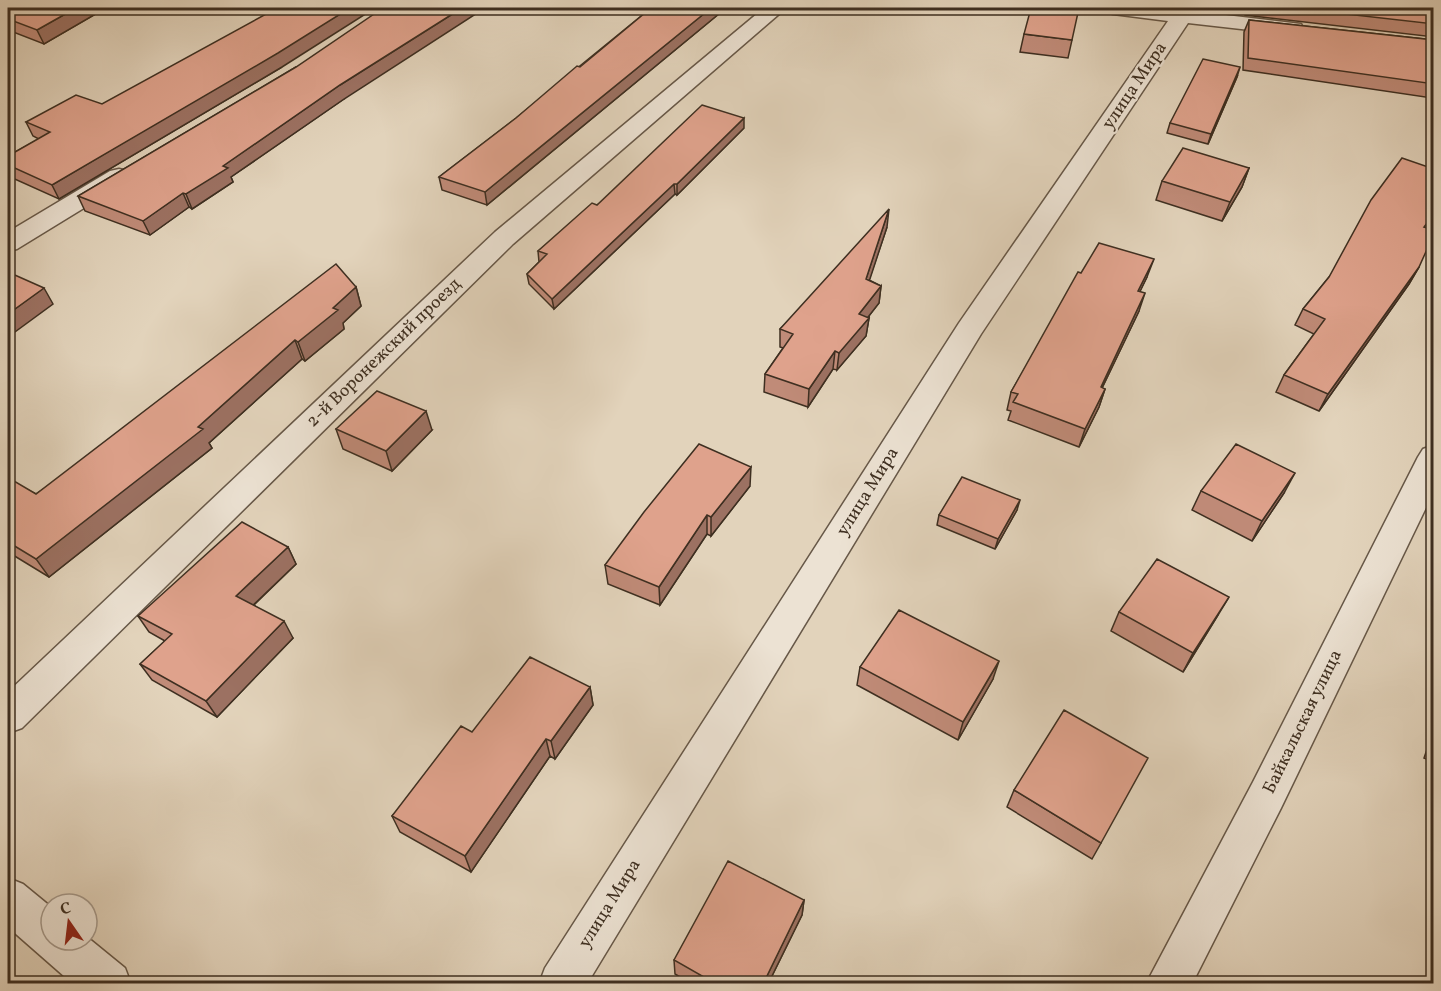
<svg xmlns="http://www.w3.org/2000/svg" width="1441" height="991" font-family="Vollkorn,serif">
  <rect width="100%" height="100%" fill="#e2d3bb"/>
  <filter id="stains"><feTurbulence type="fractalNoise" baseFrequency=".00333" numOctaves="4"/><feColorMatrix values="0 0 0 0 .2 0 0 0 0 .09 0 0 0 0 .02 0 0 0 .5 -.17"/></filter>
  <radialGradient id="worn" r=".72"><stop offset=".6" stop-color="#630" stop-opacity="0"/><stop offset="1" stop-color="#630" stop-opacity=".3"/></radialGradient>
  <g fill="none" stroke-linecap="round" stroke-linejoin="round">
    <defs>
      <path id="street" d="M764,8H786L513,244L22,728L8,733V692L495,232Z
        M1103,8H1192V11L1293,23L1301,24L1304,29L1301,34L1293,35L1188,23L981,334L587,984H539L545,968L959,323L1168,21L1113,14L1106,12Z
        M119,169L128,171L131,176L128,181L17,249L8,251V232L110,171Z
        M1434,445V491L1281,808L1192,984H1146L1253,782L1418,457L1423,449Z
        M8,878L23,884L51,907V940H87V937L125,968L131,984H73L8,927Z"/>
    </defs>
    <!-- street casing -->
    <use href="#street" stroke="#675848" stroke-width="3"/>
    <!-- street -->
    <use href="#street" fill="#ece2d3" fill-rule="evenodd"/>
  </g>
  <!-- wall -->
  <path fill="#c08b78" stroke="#3e2f21" stroke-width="1.5" d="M8,8H106L44,44L8,30Z
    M651,8H726L487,205L442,190L439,177L516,118Z
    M1245,8H1434V37L1245,15Z
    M1249,20L1434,40V95L1432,98L1243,70L1244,32Z
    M1024,34L1072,40L1068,58L1020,52Z
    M282,67L59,199L8,176V156L39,139L33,136L26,122L102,104Z
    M296,67L344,99L231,177L233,182L192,209L189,207L150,235L85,211L78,196Z
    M1237,77L1208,144L1167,133L1170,123Z
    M744,128L677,195L675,194L554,309L529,284L527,274L539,262L538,251L597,205Z
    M1249,168L1242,187L1222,221L1156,200L1162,181Z
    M1434,169V217L1426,228L1419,267L1409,284L1319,411L1276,392L1284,375L1314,334L1295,325L1303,309L1329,277Z
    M887,227L869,280L881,286L879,303L868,317L869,318L866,336L837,370L833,369L808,407L764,392L765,374L783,348L780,347V329Z
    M1081,273L1147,277L1140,291L1139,311L1102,388L1105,389L1099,407L1079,447L1008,420L1011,411L1007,410L1011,392Z
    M356,287L361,306L343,323L344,329L305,361L302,359L209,443L212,448L49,577L8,552V480L36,494Z
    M336,429L432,430L392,471L343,449Z
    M750,486L711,536L707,534L660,605L608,584L605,565Z
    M1201,491L1284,493L1252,541L1192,510Z
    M1017,510L995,549L937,525L939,515Z
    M288,547L296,564L254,605L293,638L217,717L152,680L140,664L165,641L149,632L138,616Z
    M1119,612L1218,615L1183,672L1111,631Z
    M860,667L993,679L958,740L857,685Z
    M590,687L593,705L555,759L550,756L471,872L400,832L392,816L472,732Z
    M1434,729V762L1424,758Z
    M1014,790L1101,843L1092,859L1007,807Z
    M804,900L802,915L768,984H692L675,974L674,960Z"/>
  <!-- shaded-wall -->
  <path fill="#9c7162" stroke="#3e2f21" stroke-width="1.5" d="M76,8H106L44,44L37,30Z
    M350,8H375L282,67L59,199L52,185Z
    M462,8H485L344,99L231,177L233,182L192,209L186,194L223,166L340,85Z
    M711,8H726L487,205L485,192Z
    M1240,67L1237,77L1208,144L1211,134Z
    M744,118V128L677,195V184Z
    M1249,168L1242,187L1222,221L1230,202Z
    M674,184L675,194L554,309L552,299Z
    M183,193L189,207L150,235L143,221Z
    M889,209L887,227L864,297L866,279Z
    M1434,214V217L1415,243L1424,227Z
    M1154,259L1147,277L1132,308L1138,291Z
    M1419,267L1409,284L1319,411L1328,394Z
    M881,286L879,303L858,330L869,318L866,336L837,370L839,353L859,314Z
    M356,287L361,306L343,323L344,329L305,361L298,342L333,308Z
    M44,288L53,304L8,337V314Z
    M1145,293L1139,311L1094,405L1101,387Z
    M295,340L302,359L209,443L212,448L49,577L36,559L198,427Z
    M835,351L833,369L808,407L809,389Z
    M1105,389L1099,407L1079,447L1085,429Z
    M426,411L432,430L392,471L386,451Z
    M751,467L750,486L711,536V517Z
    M1295,473L1284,493L1252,541L1262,521Z
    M1020,500L1017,510L995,549L998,539Z
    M707,515V534L660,605L659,587Z
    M288,547L296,564L246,612L236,596Z
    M1229,597L1218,615L1183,672L1193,653Z
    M284,621L293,638L217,717L206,701Z
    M999,661L993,679L958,740L963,722Z
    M590,687L593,705L555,759L551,741Z
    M546,739L550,756L471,872L465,856Z
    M804,900L802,915L768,984H763Z"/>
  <!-- building -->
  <path fill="#dfa28c" stroke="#3e2f21" stroke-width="1.5" d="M8,8H76L37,30L8,19Z
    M277,8H350L278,53L52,185L8,165V156L50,132L26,122L76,95L102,104Z
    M383,8H462L340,85L223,166L228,168L186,194L183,193L143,221L78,196L296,67Z
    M651,8H711L485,192L439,177L516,118L577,66L580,67Z
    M1031,8H1079L1072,40L1024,34Z
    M1293,8H1434V24Z
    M1249,20L1434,40V84L1248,58Z
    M1203,59L1240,67L1211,134L1170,123Z
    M702,105L744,118L677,184H674L552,299L527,274L547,254L538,251L592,203L597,205Z
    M1183,148L1249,168L1230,202L1162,181Z
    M1402,158L1434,169V214L1424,227L1434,230V234L1419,267L1328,394L1284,375L1325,319L1303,309L1329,277L1371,200Z
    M889,209L866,279L881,286L859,314L869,318L839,353L835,351L809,389L765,374L793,334L780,329Z
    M1099,243L1154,259L1138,291L1145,293L1101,387L1105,389L1085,429L1013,402L1018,394L1011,392L1078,272L1081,273Z
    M336,264L356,287L333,308L338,310L298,342L295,340L198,427L203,429L36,559L8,542V480L9,478L36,494Z
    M8,272L44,288L8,314Z
    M377,391L426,411L386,451L336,429Z
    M699,444L751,467L711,517L707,515L659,587L605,565L644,512Z
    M1236,444L1295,473L1262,521L1201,491Z
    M962,477L1020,500L998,539L939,515Z
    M242,522L288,547L236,596L284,621L206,701L140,664L172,634L138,616Z
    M1157,559L1229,597L1193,653L1119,612Z
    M899,610L999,661L963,722L860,667Z
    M530,657L590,687L551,741L546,739L465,856L392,816L461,726L472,732Z
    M1064,710L1148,758L1101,843L1014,790Z
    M728,861L804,900L763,984H716L674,960Z"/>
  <g text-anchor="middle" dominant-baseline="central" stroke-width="4.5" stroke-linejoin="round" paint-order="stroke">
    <!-- street labels -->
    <g font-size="18" fill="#3e2f21" stroke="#ece2d3">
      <text transform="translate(1135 86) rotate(-56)">улица Мира</text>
      <text transform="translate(384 353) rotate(-44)">2-й Воронежский проезд</text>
      <text transform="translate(868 492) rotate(-58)">улица Мира</text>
      <text transform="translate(1303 722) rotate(-64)">Байкальская улица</text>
      <text transform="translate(610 904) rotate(-58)">улица Мира</text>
    </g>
  </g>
  <!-- margin -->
  <rect width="1441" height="991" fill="none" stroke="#e2d3bb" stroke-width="30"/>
  <rect x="9" y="9" width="1423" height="973" fill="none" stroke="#3e2f21" stroke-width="3"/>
  <rect x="15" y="15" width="1411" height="961" fill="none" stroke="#3e2f21" stroke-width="1.5"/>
  <!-- north arrow -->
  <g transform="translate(69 922) rotate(346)"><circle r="28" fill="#ece2d3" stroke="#a69a8c" stroke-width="1.5"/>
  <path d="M0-4.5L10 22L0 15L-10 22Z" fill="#8f2418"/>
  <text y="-9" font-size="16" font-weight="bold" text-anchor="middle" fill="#3e2f21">С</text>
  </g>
  <rect width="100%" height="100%" filter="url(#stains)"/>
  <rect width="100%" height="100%" fill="url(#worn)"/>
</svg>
